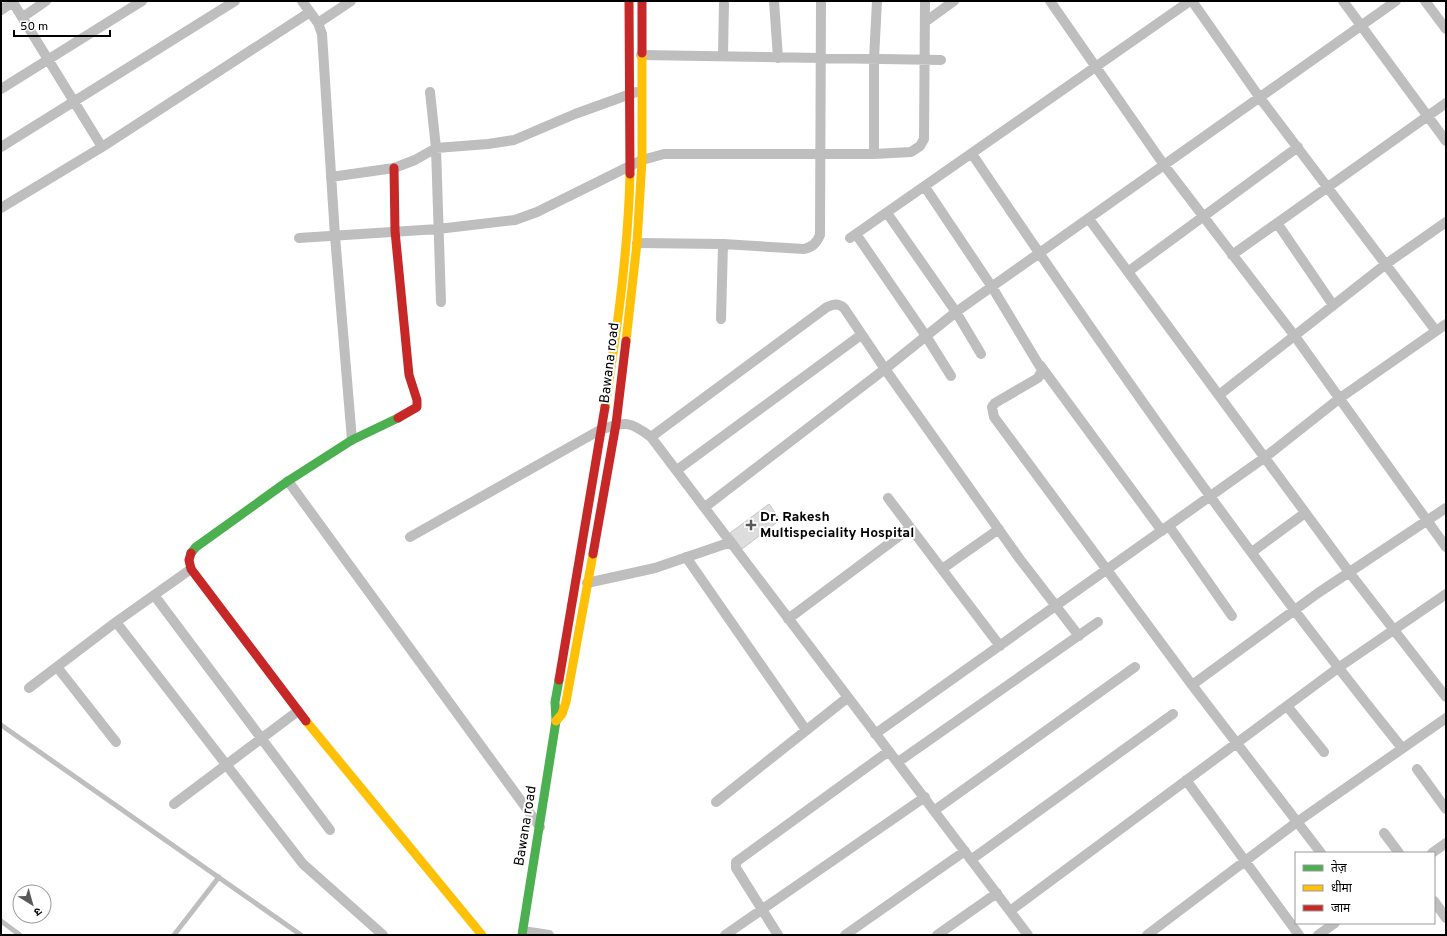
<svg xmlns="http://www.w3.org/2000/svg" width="1447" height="936" font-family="Overpass,'Noto Sans Devanagari',sans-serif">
  <rect width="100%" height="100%" fill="#fff"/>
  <!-- building -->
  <path fill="#ddd" stroke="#c5c5c5" d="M769,504L780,520L742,549L730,533Z"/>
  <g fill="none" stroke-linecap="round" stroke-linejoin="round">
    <!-- lane -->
    <path stroke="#bebebe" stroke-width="5" d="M1,725L301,935
      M1,921L20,935
      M174,935L219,877"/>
    <!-- street -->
    <path stroke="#bebebe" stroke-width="10" d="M12,1L102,147
      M302,1L318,23L322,34L335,236L352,440
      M774,1L778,58
      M1050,1L1164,165L1294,335L1446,547
      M1192,1L1260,98L1436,331
      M1343,1L1446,141
      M1425,1L1446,29
      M1,10L13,2
      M23,17L46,1
      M925,22L954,1
      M318,23L351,1
      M641,55L941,60
      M723,56L724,1
      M1,89L142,1
      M430,92L436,148L441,302
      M1,147L235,1
      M874,154V59L877,1
      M972,154C1109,357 1249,558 1402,748
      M331,177L394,168L415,160L436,148L488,144L514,140L575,114L636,92
      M925,187L992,287L1042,370L1038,378L995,403L992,407L994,417L1192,685L1321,853
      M1,208L102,147L310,12
      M887,213L956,312L981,354
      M1089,219L1349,572L1446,697
      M1277,223L1333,305
      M856,234L926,336L951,376
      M299,238L438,229L515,220L537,212L642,160L664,154H874L911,152L920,146L924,139L925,1
      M850,238L1190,1
      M637,243L723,244L804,249C812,247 816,244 820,235L821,1
      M1232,255L1446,103
      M1129,271L1298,147
      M721,319L723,244
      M1040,365L1162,531
      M1219,395L1386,264L1446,222
      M651,437L827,307C834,304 838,303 844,308L885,369L705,507
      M677,470L861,335
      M288,481L540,827
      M888,498L1000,646
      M1169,526L1232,616
      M410,537L600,430C625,421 630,421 651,437L1028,935
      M1252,552L1305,513
      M686,557L806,730
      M942,569L999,529
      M587,583L655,568L731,542
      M154,595L330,830
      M788,619L910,528
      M116,622L303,864L383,935
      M1079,636L1019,558L885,369L956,312L1396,1
      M57,667L116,742
      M1192,685L1318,593L1446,508
      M29,688L116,622L191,569
      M1287,706L1324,752
      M875,734L1264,458L1340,398L1446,324
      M898,762L1098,622
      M1417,769L1446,809
      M1186,780L1299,935
      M716,802L847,698
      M174,804L298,711
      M935,810L1135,667
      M1384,833L1399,853
      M1432,853L1446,843
      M972,859L1173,714
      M1434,901L1446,918
      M1010,911L1338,668L1446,594
      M523,931L549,935
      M725,935L925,797
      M778,935L736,868V862L889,751
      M845,935L965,851
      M937,935L997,893
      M1147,935L1297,822L1446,718
      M1318,935L1335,923"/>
    <!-- fast -->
    <path stroke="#4caf50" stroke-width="9" d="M191,553L196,547L288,481L352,440L398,418
      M522,935L556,721L555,702L559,680"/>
    <!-- slow -->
    <path stroke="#ffc107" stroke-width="9" d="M626,341L637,243L642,160V53
      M605,407C617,330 628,253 630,174
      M306,721L482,935
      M556,721L562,714L566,702L593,554"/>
    <!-- jam -->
    <path stroke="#c62828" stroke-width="9" d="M629,1L630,174
      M642,1V53
      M394,168L395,231L409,375L417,400V407L398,418
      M191,553L189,560L191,569L306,721
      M593,554L616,424L626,341
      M559,680L605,407"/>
  </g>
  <!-- markers -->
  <path fill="#595959" stroke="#fff" stroke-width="1.5" d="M749 519h4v4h4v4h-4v4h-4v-4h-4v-4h4z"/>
  <g text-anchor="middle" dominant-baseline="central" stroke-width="4" stroke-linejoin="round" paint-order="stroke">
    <!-- street labels -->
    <g font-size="14" fill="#000" stroke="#fff">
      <text transform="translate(610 363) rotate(-83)">Bawana road</text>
      <text transform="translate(526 826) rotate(-81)">Bawana road</text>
    </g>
    <!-- poi labels -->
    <g font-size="14" font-weight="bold" fill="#000" stroke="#fff" text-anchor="start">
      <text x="760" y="517">Dr. Rakesh<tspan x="760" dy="16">Multispeciality Hospital</tspan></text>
    </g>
  </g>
  <!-- border -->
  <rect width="1447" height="936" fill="none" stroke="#000000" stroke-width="4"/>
  <!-- legend -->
  <rect x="1295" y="852" width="140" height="72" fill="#ffffff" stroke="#999999"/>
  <rect x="1303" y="865" width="20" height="6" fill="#4caf50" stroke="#999999"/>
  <text x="1331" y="872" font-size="12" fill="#000000">तेज़</text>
  <rect x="1303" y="885" width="20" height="6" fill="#ffc107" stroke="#999999"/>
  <text x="1331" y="892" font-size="12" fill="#000000">धीमा</text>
  <rect x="1303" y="905" width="20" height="6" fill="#c62828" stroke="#999999"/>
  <text x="1331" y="912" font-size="12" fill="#000000">जाम</text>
  <!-- north arrow -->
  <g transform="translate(32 904) rotate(143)"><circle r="19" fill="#ffffff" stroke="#999999"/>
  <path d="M0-3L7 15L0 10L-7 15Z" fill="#595959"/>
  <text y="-6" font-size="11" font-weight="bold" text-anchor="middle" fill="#000000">उ</text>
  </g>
  <!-- scale -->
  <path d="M14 30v6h96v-6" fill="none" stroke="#000000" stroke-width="2"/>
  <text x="20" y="30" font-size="12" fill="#000000" stroke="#ffffff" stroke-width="3" paint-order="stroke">50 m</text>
</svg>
